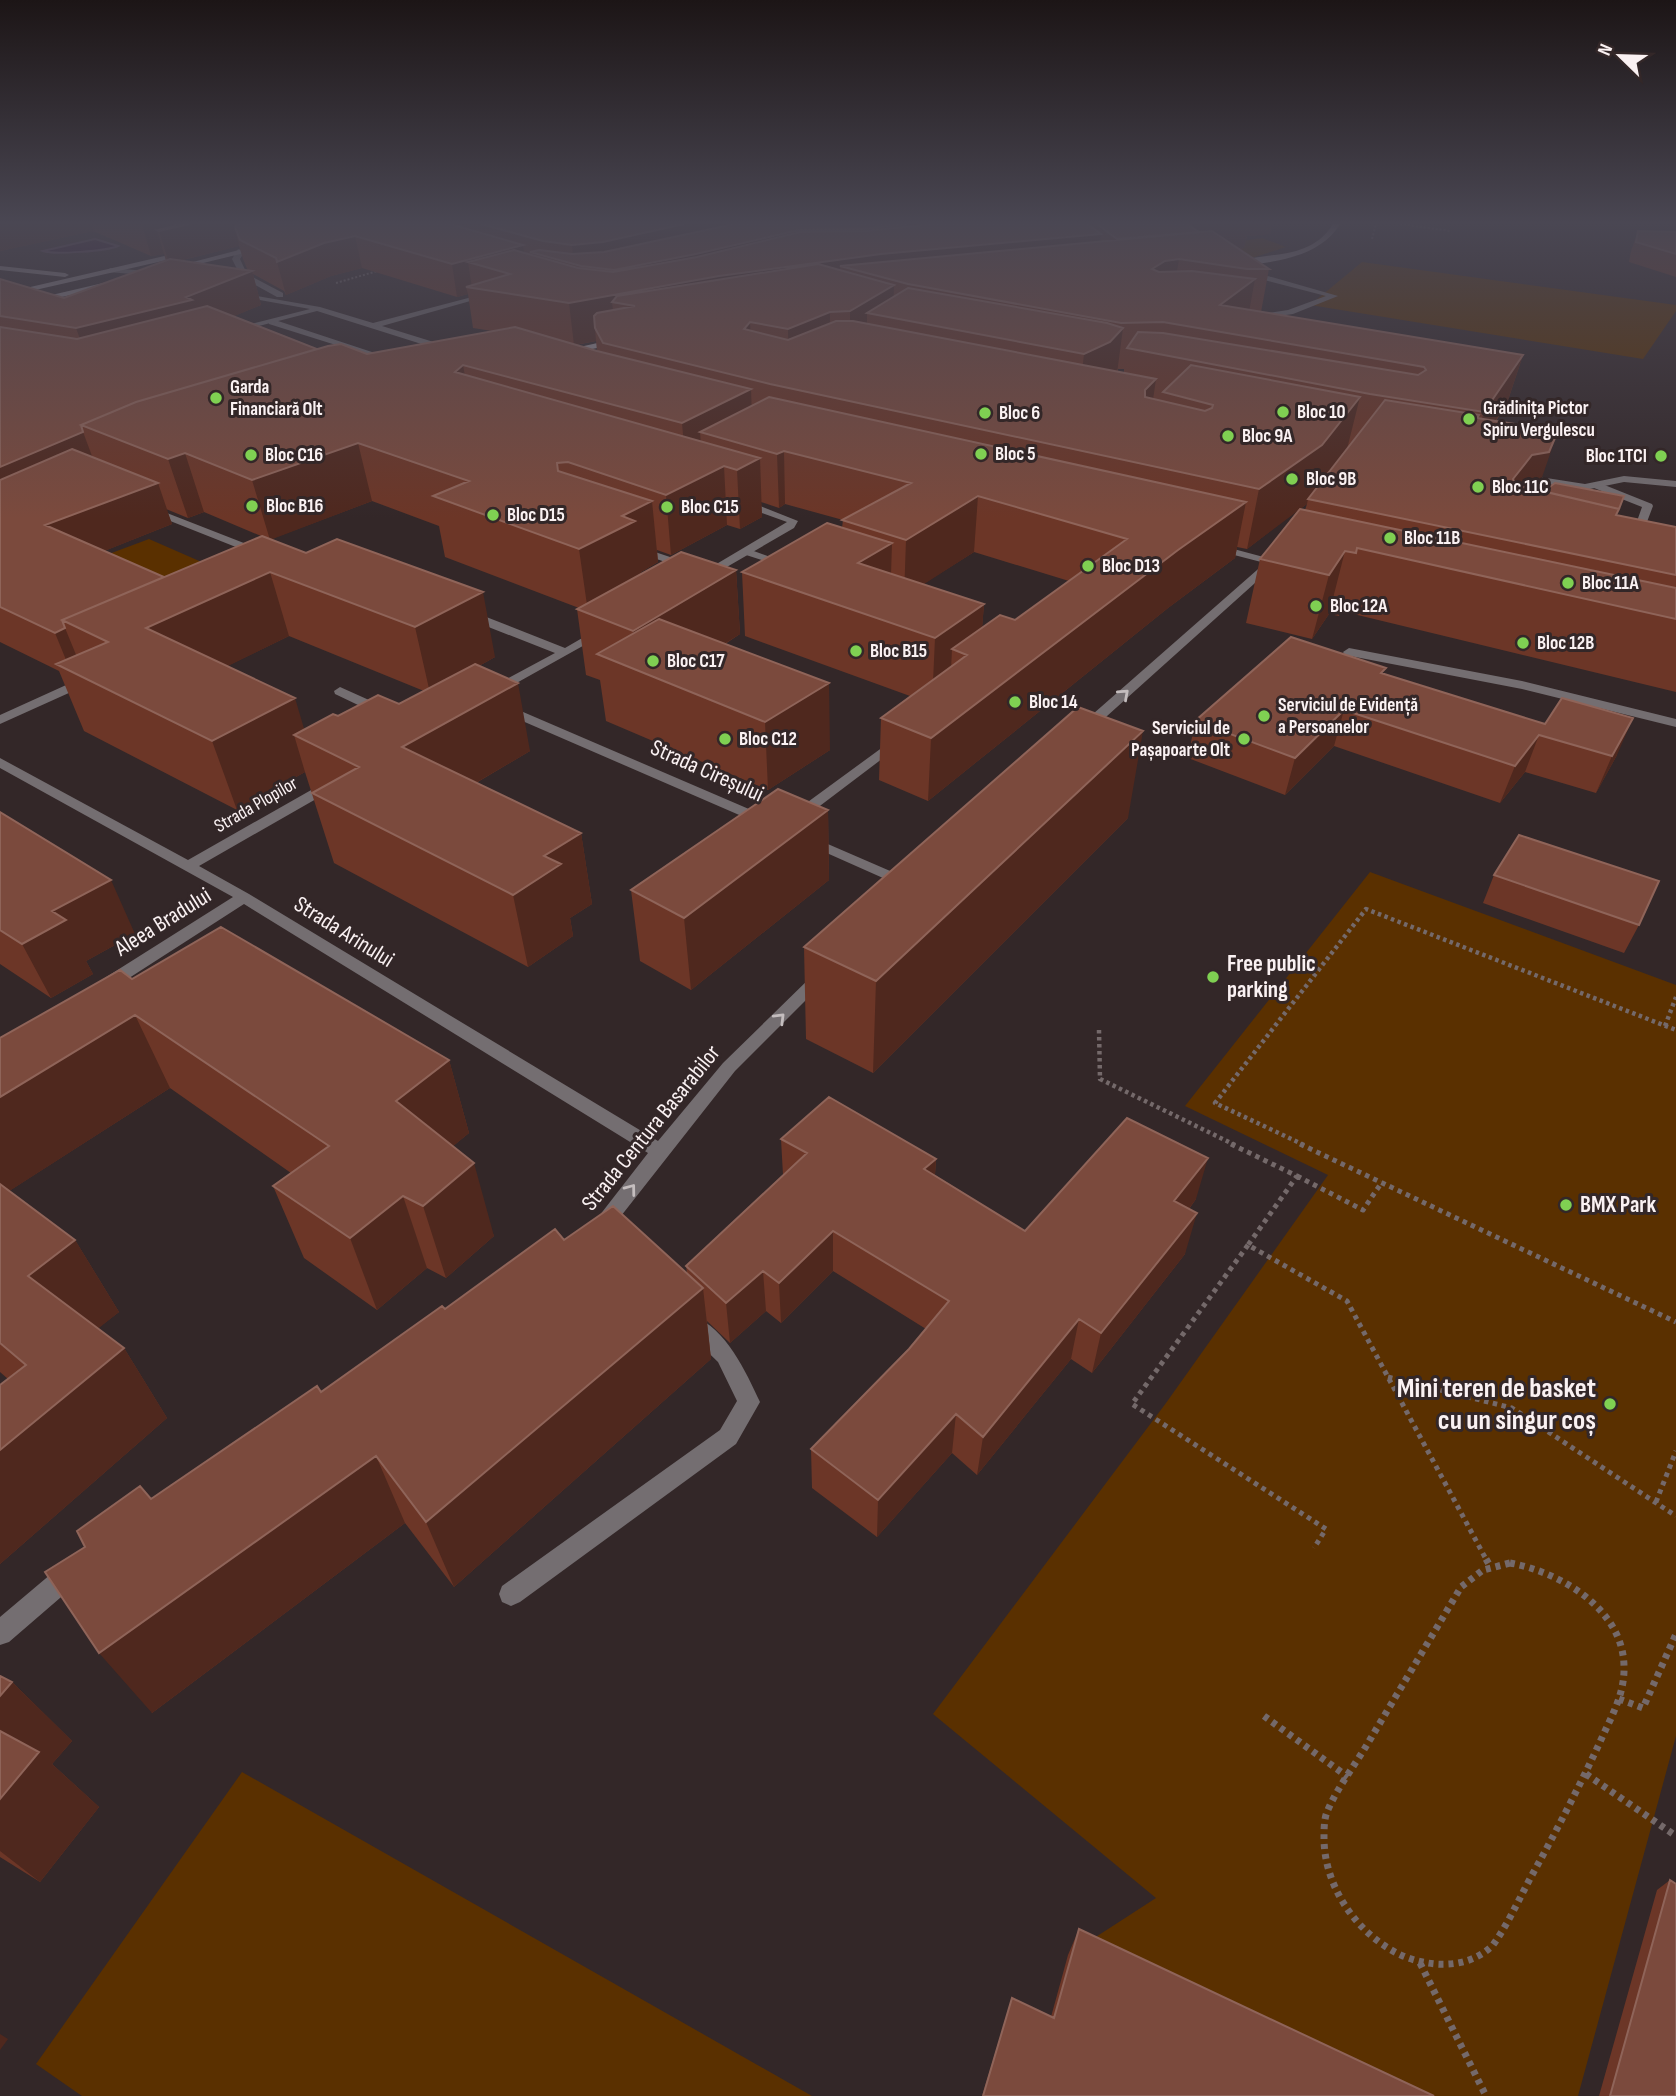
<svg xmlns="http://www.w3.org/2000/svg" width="1676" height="2096" font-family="'Sofia Sans Condensed',sans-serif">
  <rect width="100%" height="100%" fill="#332728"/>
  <!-- green -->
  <path fill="#5a3000" d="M1262,238L1286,247L1252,258L1230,251L1235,242Z
    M1362,262L1676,305V311L1643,359L1310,305Z
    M149,539L229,574L154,605L74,567Z
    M1370,872L1676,985V1736L1578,2096H1363L1068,1955L1156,1898L933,1714L1166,1403L1328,1175L1185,1106Z
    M242,1772L812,2096H82L36,2064Z"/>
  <!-- water -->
  <path fill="#27022d" stroke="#664a68" stroke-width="2" d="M95,239L118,246C107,251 54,255 43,251Z"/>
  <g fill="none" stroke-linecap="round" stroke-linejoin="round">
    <!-- path-far3 -->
    <path stroke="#74696a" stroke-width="2" stroke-dasharray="2 2" stroke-linecap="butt" d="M1400,224L1450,231
      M1372,239L1376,224
      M336,283L381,270"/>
    <!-- path-far2 -->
    <path stroke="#74696a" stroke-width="4.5" stroke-dasharray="3.5 3.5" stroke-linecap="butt" d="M1665,1026L1676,997
      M1099,1030L1100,1079L1235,1145
      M1304,1145L1215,1103L1366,909L1676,1030"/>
    <!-- path-far1 -->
    <path stroke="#74696a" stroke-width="5" stroke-dasharray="4.5 4.5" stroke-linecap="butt" d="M1231,1144L1297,1176L1248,1245L1347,1301L1487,1561
      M1300,1144L1676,1322
      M1297,1176L1363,1210L1382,1182
      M1248,1245L1132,1404L1326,1529L1314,1548
      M1388,1377L1512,1408L1676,1516
      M1656,1502L1676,1451"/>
    <!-- path -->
    <path stroke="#74696a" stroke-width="7" stroke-dasharray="5 5" stroke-linecap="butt" d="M1486,1559L1490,1566
      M1510,1563C1560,1572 1623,1609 1624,1666C1625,1694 1611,1717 1600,1742C1579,1787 1556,1832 1532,1875C1519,1899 1508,1924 1493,1945C1469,1969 1432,1968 1403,1956C1358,1936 1324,1887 1324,1838C1324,1830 1324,1819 1327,1812C1337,1788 1355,1765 1368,1743C1399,1691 1430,1639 1461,1587L1483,1570Z
      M1619,1699L1643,1708L1676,1634
      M1264,1716L1348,1777
      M1586,1774L1676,1836
      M1420,1963L1486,2096"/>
    <!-- lane -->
    <path fill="#746e71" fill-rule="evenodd" d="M1241,270H1247L1338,296L1293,314L1249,320V316L1288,310L1326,296L1241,274Z
      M269,320H275L381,355L374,357L269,324Z
      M1594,484H1602L1652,504L1653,506L1639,543L1630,541L1642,507L1594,488Z
      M637,546L694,565L696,567L686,569L633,551L631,549Z
      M743,550H751L793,565L787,568L743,554Z
      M1349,648L1522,681L1676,719V727L1522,689L1345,655L1343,652Z
      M340,687L389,709L391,712L389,715H379L335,694L334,691Z
      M898,736L903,737V743L800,821H790L788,818L790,815Z
      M693,1316C726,1328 746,1372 760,1402L736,1444L520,1602L511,1606L502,1602L499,1594L502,1586L720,1430L737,1401L718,1362L686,1331L682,1325L686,1319Z"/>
    <!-- street -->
    <path fill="#746e71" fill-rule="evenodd" d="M238,249L245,251L240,259L247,274L283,293V297H277L241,277L232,259Z
      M110,268L159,272L163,274L159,276L107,272Z
      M234,292L320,307L373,323L491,292L495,294L382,326L453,348L450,353L317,311L232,333V329L310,309L237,296Z
      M1520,474L1585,484L1624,476L1676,481V487L1624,482L1585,490L1516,479L1515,477Z
      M737,500H745L798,521L794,528L706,579H698V575L787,522L737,504Z
      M149,506L264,551L266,553L256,555L145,511L144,509Z
      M1215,544L1286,563L1280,566L1275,565L1087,734H1077V728L1265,563L1211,549V545Z
      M463,611H471L565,648L596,630L606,633L493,696L488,695V689L555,653L463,617Z
      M86,676L92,680L91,683L0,724V715Z
      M502,703L770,818L772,821L770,824H760L497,710L495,707Z
      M0,758L188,860L327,781H337V787L199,866L249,894L658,1141L723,1063L814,974L820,973L828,978L735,1071L610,1230L603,1233L596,1230L593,1225L596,1220L648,1153L244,904L112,989H100L98,985L100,981L233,897L0,768Z
      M807,835L911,880L914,883L906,888L901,886L802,842L800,839L802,836Z
      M73,1559L82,1563L85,1571L82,1579L9,1642L0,1645V1617L64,1563Z"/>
    <!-- secondary -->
    <path fill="#9e9599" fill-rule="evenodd" d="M1333,224H1340C1319,259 1271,262 1234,267L1230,265C1263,249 1308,264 1333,224Z
      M262,244L265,248L170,271L166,269Z
      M186,251L189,255L0,298V294Z
      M0,266L65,273L69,275L65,277L0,270Z
      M116,280L119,284L0,311V307Z
      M620,338L623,343L561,355L557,352Z"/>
  </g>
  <!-- wall -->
  <path fill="#6c3627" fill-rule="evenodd" d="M0,224H1272L1270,234L1247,236L1244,248L1239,249L1269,269L1261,312L1523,355L1507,403L1496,421L1539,488L1616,515L1676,527V692L1341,611L1339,616L1329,614L1312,639L1246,623L1260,559L1299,509L1247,549L1237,547L1235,558L1168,608L928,801L879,780L881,718L910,696L745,636L742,572L842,528L843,520L785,504L779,508L761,502L762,517L740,529L727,525L671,555L657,550L658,562L641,572V574L736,570L740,634L725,644L830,750L768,790L606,721L600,680L586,675L577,609L579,608L445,557L439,526L372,501L271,539L495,657L479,666L530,751L476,783L581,833L592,904L570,918L573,936L528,967L334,863L305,772L237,810L84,731L59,671L0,642V279L64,298L166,261L164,254L151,256L93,231L0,251ZM239,246L243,259L248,271L179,261ZM362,268L457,297L468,294L473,328L492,331L367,354L318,349L234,316L261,305L253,274L284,291L286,295L331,276ZM596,341L597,351L576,345ZM1118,369H1124V373L1118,372ZM1307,504L1305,510L1300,509ZM166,509L188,518L204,512L261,536L164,577L104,551L172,524ZM974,552L1069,581L1015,620L982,628L984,604L923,584ZM289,636L424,691L399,704L338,716L304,729L227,666Z
    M1638,231L1676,232V277L1629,262L1631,251Z
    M1384,674L1617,755L1596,793L1525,772L1500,803L1334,746L1285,795L1188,758L1195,721Z
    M828,810L829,880L691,990L640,961L631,890Z
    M0,812L135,934L86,961L93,974L51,998L0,964Z
    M1128,818L873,1073L806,1039L804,947Z
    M1494,875L1639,925L1624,953L1483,903Z
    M132,979L449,1060L469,1133L453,1146L494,1236L446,1278L427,1268L377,1310L304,1258L273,1186L291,1173L170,1088L9,1191L75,1240L119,1312L98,1328L124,1348L167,1418L0,1564V1385L8,1379L0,1372V1038Z
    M781,1139L936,1159L935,1175L1025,1231L1196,1199L1189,1209L1185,1254L1092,1373L1071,1359L977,1475L952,1453L877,1537L812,1488L811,1449L909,1349L926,1329L833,1271L781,1323L766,1311L730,1343L707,1321L711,1359L454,1587L405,1523L152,1713L85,1547L151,1499L321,1392L445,1309L564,1240L687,1273L686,1266L783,1175Z
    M0,1676L12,1682L72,1741L52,1764L99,1807L40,1882L0,1857Z
    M1670,1880L1676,2096H1599L1657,1890Z
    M1079,1929L1434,2096H982L1012,1998L1051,2017L1068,1955Z"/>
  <!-- shaded-wall -->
  <path fill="#4f281e" d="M0,224H91L93,231L0,251Z
    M142,224H173L174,228L189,224H328L235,227L239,246L169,263L159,231L157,230L164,254L151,256Z
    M684,224H782L799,230V261L863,256V229L907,224H1048L1101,234L1097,273L840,266V299L635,306L612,302L616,337L595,328L596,341L574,345L569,303L616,294L614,270L574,264L572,245Z
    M1185,224H1272L1270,234L1247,236L1244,248L1195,253L1179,259L1172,302L1152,269Z
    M355,236L362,268L331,276L286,295L277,262L324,243Z
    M523,245L528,277L510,274L468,262L472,288L466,287L468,294L457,297L452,264Z
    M252,271L261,305L201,330L89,364L76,328L186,297Z
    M1255,279L1247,323L1220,305Z
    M894,285L893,318L867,313V351L850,361V311Z
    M830,312V363L789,381L788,329Z
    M750,322L753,373L744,329Z
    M1123,328L1116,381L1078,408L1084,354Z
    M1523,355L1507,403L1468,462L1484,412Z
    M463,365L473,419L455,372Z
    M1156,379L1148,434L1145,390Z
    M751,389L753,445L700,432L703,472L687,480L682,423Z
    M1360,397L1346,453L1308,499L1307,504L1247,549L1259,489Z
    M1558,431L1538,489L1523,503L1513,479L1532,455Z
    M83,432L98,472L0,516V467Z
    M358,443L372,501L270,540L252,480Z
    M784,451L785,504L779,508L777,454Z
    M185,453L204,512L188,518L168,459Z
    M760,458L762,517L740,529L737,470Z
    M724,466L727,525L671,555L666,495Z
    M158,483L172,524L62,568L45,525Z
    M978,496L974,552L904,597L906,540Z
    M652,501L658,562L641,572L642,582L588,612L579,549L622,516Z
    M1246,502L1235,558L1168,608L928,801L931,738L1178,550Z
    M892,543L890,606L858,563Z
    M1345,551L1329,614L1312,639L1329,575Z
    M736,570L740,634L665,681L638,671L633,631Z
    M270,572L289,636L171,694L108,642Z
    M483,592L495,657L430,693L415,627Z
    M984,604L979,669L967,655L952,649L950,691L932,704L935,638Z
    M65,628L84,674L71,672L55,633Z
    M518,683L530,751L419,816L402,747Z
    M829,683L830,750L768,790L765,722Z
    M295,698L308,742L294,735L305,772L237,810L212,741Z
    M1344,710L1334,746L1285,795L1295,758Z
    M1633,718L1617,755L1596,793L1612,756Z
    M1143,731L1128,818L873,1073L876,981Z
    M1539,735L1525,772L1500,803L1515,766Z
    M828,810L829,880L691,990L684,918Z
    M581,833L592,904L570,918L573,936L528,967L513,895L544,856Z
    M111,880L135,934L86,961L93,974L51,998L22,944L52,911Z
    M135,1015L170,1088L0,1197V1097Z
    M449,1060L469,1133L419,1174L396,1101Z
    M1208,1158L1196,1199L1164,1242L1174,1201Z
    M936,1159L933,1200L924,1169Z
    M474,1163L494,1236L446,1278L423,1206Z
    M403,1196L427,1268L377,1310L350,1238Z
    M1197,1213L1185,1254L1092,1373L1101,1333Z
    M833,1231V1271L781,1323L779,1283Z
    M75,1240L119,1312L75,1347L28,1276Z
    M763,1271L766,1311L730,1343L726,1303Z
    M703,1288L711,1359L454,1587L426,1522Z
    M1079,1319L1071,1359L977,1475L983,1437Z
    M124,1348L167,1418L0,1564V1450Z
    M956,1414L952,1453L877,1537L878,1500Z
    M376,1456L405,1523L152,1713L99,1653Z
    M12,1682L72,1741L52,1764L99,1807L40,1882L0,1851V1696Z
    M0,2034L8,2039L0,2050Z"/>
  <!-- building -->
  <path fill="#7b4a3d" stroke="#8f6459" stroke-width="2" d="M174,224H189L159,231L157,230L175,226Z
    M237,224H450L523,245L452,264L355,236L324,243L277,262L276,258L240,240L235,227Z
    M481,224H684L603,242L572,245L543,241Z
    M734,224H907L863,229L799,230L696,254L614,270L581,266L530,252L539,250L572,254L604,252Z
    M933,224H1087L1101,234L881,254L719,276L569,303L466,287L510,274L468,262L514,250L578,268L613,272L697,257L800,232L864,231Z
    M1097,224H1187L1199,232L1117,239Z
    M1212,231L1269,269H1247L1179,259L1165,261L1152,269L1159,272L1192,271L1255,279L1220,305L1523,355L1484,412L1370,394L1127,348L1138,332L1163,333L1418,375L1426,370L1424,367L1163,322L1121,323L908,284L840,266Z
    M1638,231L1676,232V254L1636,242Z
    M170,259L252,271L186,297L192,300L76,328L0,316V279L64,298Z
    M818,264L894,285L850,311L830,312L788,329L750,322L744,329L788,340L836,321H853L1156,379L1145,390V397L1205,411L1212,408L1213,405L1163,392L1191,365L1360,397L1322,445L1259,489L770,384L603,343L595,328L594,316L597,313L635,306L612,302L617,296Z
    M908,288L1107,323L1123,328L1110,342L1084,354L867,313Z
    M207,306L317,349L136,402L81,425L83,432L0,467V327L77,339Z
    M515,327L597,351L751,389L682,423L463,365L455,372L760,458L737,470L724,466L666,495L568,462L557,463L558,471L652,501L622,516L635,521L579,549L433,496L469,481L358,443L252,480L185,453L168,459L81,425L136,402L328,346L341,344L367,354Z
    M769,397L1246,502L1178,550L931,738L881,718L967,655L952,649L1000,615L1015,620L1127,539L978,496L906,540L842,520L911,483L784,451L777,454L700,432Z
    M1385,400L1479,415L1477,418L1558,431L1549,452L1532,455L1513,479L1516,485L1619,509L1616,515L1676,527V575L1308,499Z
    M72,449L158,483L45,525L164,577L62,620L65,628L55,633L0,607V480Z
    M1555,483L1624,496L1619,509L1534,489L1548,488Z
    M1300,509L1676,588V619L1357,548L1356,553L1345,551L1329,575L1260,559Z
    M827,523L892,543L858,563L984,604L935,638L742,572Z
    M262,536L306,553L337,539L483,592L415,627L270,572L146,628L295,698L212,741L56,664L108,642L62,620Z
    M681,552L736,570L633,631L577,609Z
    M659,619L829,683L765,722L597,654Z
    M1291,637L1386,668L1381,673L1545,724L1562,698L1633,718L1612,756L1539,735L1515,766L1344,710L1295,758L1195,721Z
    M475,664L518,683L402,747L581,833L544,856L561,864L513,895L312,793L359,767L294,735L333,714L338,716L378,695L399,704Z
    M1078,707L1143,731L876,981L804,947Z
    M778,789L828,810L684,918L631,890Z
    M0,812L111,880L52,911L66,920L22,944L0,930Z
    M1519,835L1659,881L1639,925L1494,875Z
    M221,927L449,1060L396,1101L474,1163L423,1206L403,1196L350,1238L273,1186L329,1146L135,1015L0,1097V1038L120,970L132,979Z
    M829,1097L936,1159L924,1169L1025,1231L1127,1118L1208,1158L1174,1201L1197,1213L1101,1333L1079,1319L983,1437L956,1414L878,1500L811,1449L909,1349L949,1301L833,1231L779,1283L763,1271L726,1303L686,1266L807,1153L781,1139Z
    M0,1184L75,1240L28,1276L124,1348L0,1450V1385L26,1365L0,1343Z
    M613,1206L703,1288L426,1522L376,1456L99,1653L45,1572L85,1547L77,1531L140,1486L151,1499L317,1386L321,1392L442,1306L445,1309L555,1229L564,1240Z
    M0,1676L12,1682L0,1696Z
    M0,1731L39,1752L0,1799Z
    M1670,1880L1676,1884V2096H1610Z
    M1079,1929L1434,2096H983L1012,1998L1054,2018Z"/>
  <!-- one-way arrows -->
  <defs><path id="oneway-chevron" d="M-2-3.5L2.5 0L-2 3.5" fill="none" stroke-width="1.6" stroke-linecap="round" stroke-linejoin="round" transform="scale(1.75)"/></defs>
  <g stroke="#c4bdbe">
    <use href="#oneway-chevron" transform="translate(1124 694) rotate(-42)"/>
    <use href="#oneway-chevron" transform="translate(780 1018) rotate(-45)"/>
    <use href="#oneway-chevron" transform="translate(631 1189) rotate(-53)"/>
  </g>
  <!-- sky -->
  <linearGradient id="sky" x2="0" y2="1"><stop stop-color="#1c1516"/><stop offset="0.43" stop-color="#4a4753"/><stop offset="1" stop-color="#4a4753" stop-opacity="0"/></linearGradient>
  <rect width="1676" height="518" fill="url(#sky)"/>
  <!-- markers -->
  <g fill="#7fd052" stroke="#332728" stroke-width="2.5">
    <circle cx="216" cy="398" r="7"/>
    <circle cx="1283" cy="412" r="7"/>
    <circle cx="985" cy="413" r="7"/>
    <circle cx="1469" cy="419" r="7"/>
    <circle cx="1228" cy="436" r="7"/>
    <circle cx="981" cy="454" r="7"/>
    <circle cx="251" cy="455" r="7"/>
    <circle cx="1661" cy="456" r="7"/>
    <circle cx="1292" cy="479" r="7"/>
    <circle cx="1478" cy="487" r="7"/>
    <circle cx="252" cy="506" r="7"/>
    <circle cx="667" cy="507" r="7"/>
    <circle cx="493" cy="515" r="7"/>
    <circle cx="1390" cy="538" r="7"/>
    <circle cx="1088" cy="566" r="7"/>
    <circle cx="1568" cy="583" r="7"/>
    <circle cx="1316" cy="606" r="7"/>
    <circle cx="1523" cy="643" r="7"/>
    <circle cx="856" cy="651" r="7"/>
    <circle cx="653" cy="661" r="7"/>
    <circle cx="1015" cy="702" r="7"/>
    <circle cx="1264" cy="716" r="7"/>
    <circle cx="725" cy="739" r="7"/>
    <circle cx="1244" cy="739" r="7"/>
    <circle cx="1213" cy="977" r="7"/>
    <circle cx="1566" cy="1205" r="7"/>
    <circle cx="1610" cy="1404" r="7"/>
  </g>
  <g text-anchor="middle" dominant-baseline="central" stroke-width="6" stroke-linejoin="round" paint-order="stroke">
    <!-- far-poi labels -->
    <g font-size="19" font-weight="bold" fill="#faf1f2" stroke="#332728" text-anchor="start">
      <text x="230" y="387">Garda<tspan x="230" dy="22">Financiară Olt</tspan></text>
      <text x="1483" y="408">Grădinița Pictor<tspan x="1483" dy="22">Spiru Vergulescu</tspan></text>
      <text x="1297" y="412">Bloc 10</text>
      <text x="999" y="413">Bloc 6</text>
      <text x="1242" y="436">Bloc 9A</text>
      <text x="995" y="454">Bloc 5</text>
      <text x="265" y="455">Bloc C16</text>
      <text x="1647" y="456" text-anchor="end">Bloc 1TCI</text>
      <text x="1306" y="479">Bloc 9B</text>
      <text x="1492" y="487">Bloc 11C</text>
      <text x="266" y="506">Bloc B16</text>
      <text x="681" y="507">Bloc C15</text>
      <text x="507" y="515">Bloc D15</text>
      <text x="1404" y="538">Bloc 11B</text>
      <text x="1102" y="566">Bloc D13</text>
      <text x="1582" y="583">Bloc 11A</text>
      <text x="1330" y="606">Bloc 12A</text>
      <text x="1537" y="643">Bloc 12B</text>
      <text x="870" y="651">Bloc B15</text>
      <text x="667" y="661">Bloc C17</text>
      <text x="1029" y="702">Bloc 14</text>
      <text x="1278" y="705">Serviciul de Evidență<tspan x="1278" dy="22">a Persoanelor</tspan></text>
      <text x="1230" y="728" text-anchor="end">Serviciul de<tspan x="1230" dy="22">Pașapoarte Olt</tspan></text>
      <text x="739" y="739">Bloc C12</text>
    </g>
    <!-- far-street labels -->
    <g font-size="19" fill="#faf1f2" stroke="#332728">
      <text transform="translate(256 805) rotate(-30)">Strada Plopilor</text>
    </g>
    <!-- street labels -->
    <g font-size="23" fill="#faf1f2" stroke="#332728">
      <text transform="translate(707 771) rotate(24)">Strada Cireșului</text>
      <text transform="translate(163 922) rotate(-32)">Aleea Bradului</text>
      <text transform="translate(344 932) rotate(32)">Strada Arinului</text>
      <text transform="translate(651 1128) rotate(-51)">Strada Centura Basarabilor</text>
    </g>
    <!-- poi labels -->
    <g font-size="23" font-weight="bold" fill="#faf1f2" stroke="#332728" text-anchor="start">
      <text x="1227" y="964">Free public<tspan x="1227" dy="26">parking</tspan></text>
      <text x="1580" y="1205">BMX Park</text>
    </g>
    <!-- near-poi labels -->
    <g font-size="28" font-weight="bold" fill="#faf1f2" stroke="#332728" text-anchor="end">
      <text x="1596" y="1388">Mini teren de basket<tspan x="1596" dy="32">cu un singur coș</tspan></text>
    </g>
  </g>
  <!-- north arrow -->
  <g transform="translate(1620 56) rotate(293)" stroke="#332728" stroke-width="5" paint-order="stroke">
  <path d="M0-5L12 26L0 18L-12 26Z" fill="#faf1f2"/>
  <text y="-10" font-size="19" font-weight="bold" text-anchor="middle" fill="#faf1f2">N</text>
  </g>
</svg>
